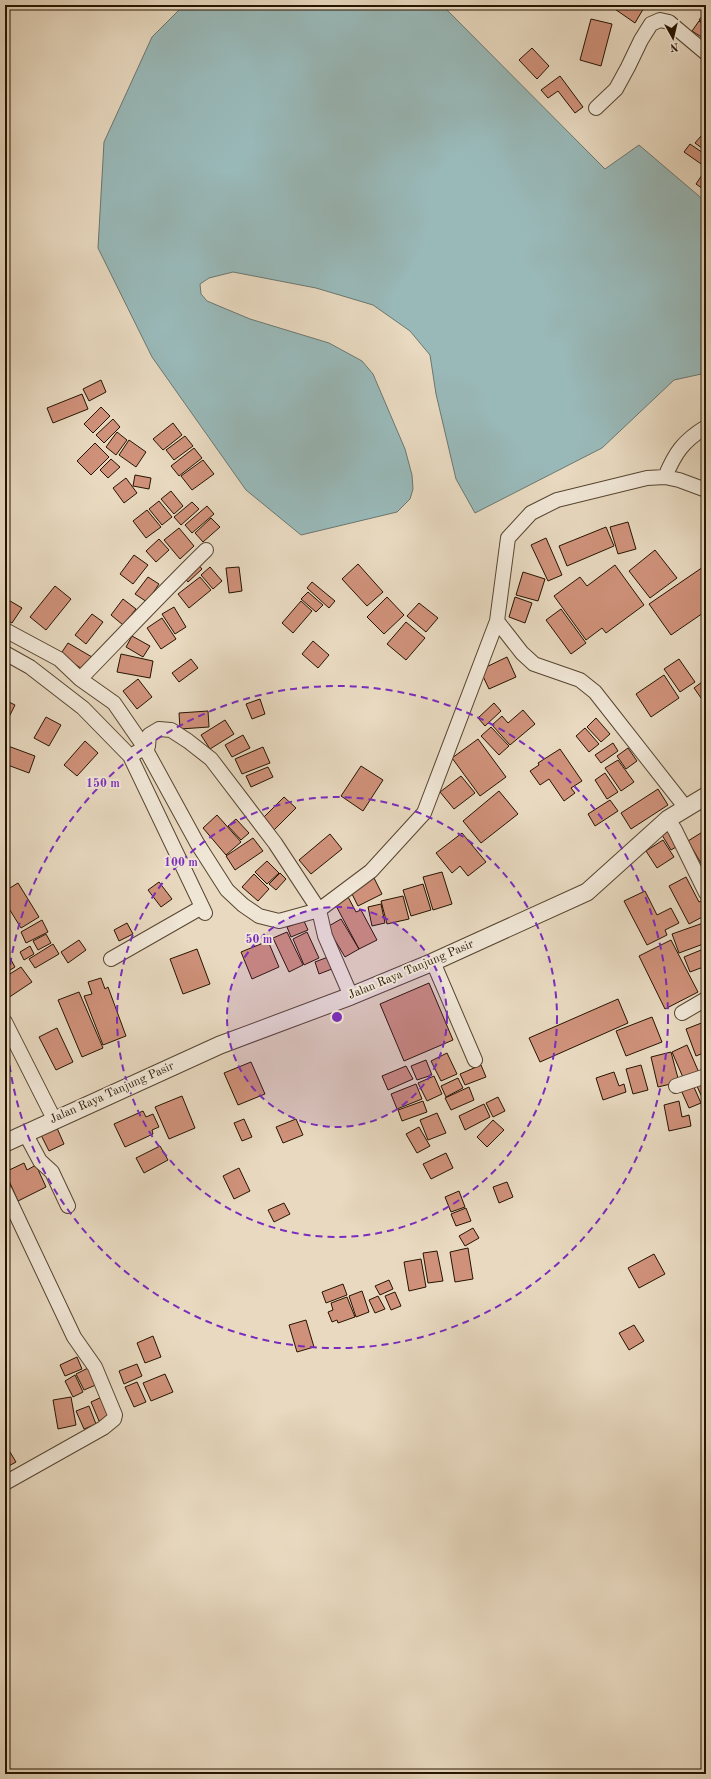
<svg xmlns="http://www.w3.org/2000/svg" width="711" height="1779" font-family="'Old Standard TT',serif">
  <rect width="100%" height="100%" fill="#e8d9c0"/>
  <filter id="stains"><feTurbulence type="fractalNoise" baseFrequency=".005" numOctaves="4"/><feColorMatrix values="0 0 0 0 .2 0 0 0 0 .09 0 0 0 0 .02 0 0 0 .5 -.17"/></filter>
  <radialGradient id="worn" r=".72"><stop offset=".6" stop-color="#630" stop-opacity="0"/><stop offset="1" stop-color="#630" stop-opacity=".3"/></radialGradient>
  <!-- water -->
  <path fill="#99b9b9" stroke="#6b776f" d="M184,5H442L605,169L639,145L706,202V373L674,380L602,448L475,513L456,479L436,394L430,355L410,331L373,305L316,288L233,272L209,278L200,284L201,294L207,301L250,319L329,343L362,361L373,374L405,449L412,475L413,489L410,499L397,512L301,535L246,490L152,357L98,248L104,142L152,37Z"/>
  <!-- building -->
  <path fill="#cf917a" stroke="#261400" d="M609,5H643L645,6L635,23Z
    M706,11V24L699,20Z
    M591,19L612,24L601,66L580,60Z
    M699,21L706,26V40L692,31Z
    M532,48L549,66L537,79L519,60Z
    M560,76L583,107L575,113L558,91L548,98L541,90Z
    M701,136L706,139V151L695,143Z
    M690,144L706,155V163L704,166L684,152Z
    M706,169V191L696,184Z
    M101,380L106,392L89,401L83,389Z
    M82,394L88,409L53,423L47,408Z
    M101,407L110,416L93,433L84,424Z
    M113,419L120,427L104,443L96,435Z
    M173,423L182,435L163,450L153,439Z
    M117,432L127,440L116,455L106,447Z
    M185,436L193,446L174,460L166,450Z
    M129,440L146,452L136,467L119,455Z
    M95,443L109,457L91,475L77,461Z
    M194,448L202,458L179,476L171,466Z
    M111,459L120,467L108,478L100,470Z
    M203,460L214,474L192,490L181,476Z
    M135,475L151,478L149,489L133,486Z
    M126,478L137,493L124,503L113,488Z
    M171,491L183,506L174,514L161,499Z
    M159,501L172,517L162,525L149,509Z
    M192,502L199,509L181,525L174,517Z
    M207,506L214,514L192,533L185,525Z
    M147,510L161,527L146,538L133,521Z
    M211,518L220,527L203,542L195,533Z
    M628,522L636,549L618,554L610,527Z
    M606,527L614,546L567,566L559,546Z
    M179,528L194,546L180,559L164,540Z
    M546,538L562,575L548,581L531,545Z
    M159,539L169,550L156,562L146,551Z
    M655,550L677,578L650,598L629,571Z
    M134,555L148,565L133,584L120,574Z
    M196,562L202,569L188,582L182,575Z
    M358,564L383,592L367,606L342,579Z
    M615,565L644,605L606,633L602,628L586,640L554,596L580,577L587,586Z
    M706,565V611L671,635L649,604Z
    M210,567L222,581L213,589L201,575Z
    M239,567L242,591L229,593L226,568Z
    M523,572L545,579L538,601L516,595Z
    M148,577L159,584L147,602L135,594Z
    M200,577L211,590L189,608L178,594Z
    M312,582L335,601L329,608L307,588Z
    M55,586L71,599L46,630L30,617Z
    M308,592L323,605L316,612L301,599Z
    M387,597L404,615L384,634L367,617Z
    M515,597L532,603L525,623L509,617Z
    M5,598L22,608L12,623L5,619Z
    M123,599L136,609L123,625L111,615Z
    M301,601L312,611L293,633L282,623Z
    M419,603L438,618L426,632L407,616Z
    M174,607L186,627L175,634L162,614Z
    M561,609L586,643L571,654L546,620Z
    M92,614L103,622L86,644L75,635Z
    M162,618L176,639L161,649L147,628Z
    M406,622L425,638L406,660L387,644Z
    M132,636L150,646L143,657L126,647Z
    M313,641L329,655L318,668L302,654Z
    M68,643L92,657L84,670L60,655Z
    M121,654L153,661L150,678L117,672Z
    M507,657L516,677L489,689L480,670Z
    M191,659L198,668L179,682L172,673Z
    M679,659L695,682L680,692L664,669Z
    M664,675L679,698L651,717L636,694Z
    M138,679L152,697L137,709L123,691Z
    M706,679V705L694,688Z
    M260,699L265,714L252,719L246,704Z
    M5,700L15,705L5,725Z
    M494,703L501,711L485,726L478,718Z
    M523,710L535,724L510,745L492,725L502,716L508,723Z
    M208,711L209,727L180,729L179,713Z
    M46,717L61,725L49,746L34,738Z
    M596,718L610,734L601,742L587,727Z
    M225,720L234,734L210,749L201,735Z
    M491,727L509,746L499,755L481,736Z
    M585,728L599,744L589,752L576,736Z
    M243,735L250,748L232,757L225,745Z
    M478,739L506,777L480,796L452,758Z
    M85,741L98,753L77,776L64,765Z
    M613,743L618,751L601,763L595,755Z
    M8,746L35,756L29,773L5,764V755Z
    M263,747L270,763L242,774L235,759Z
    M628,748L637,761L626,769L617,756Z
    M560,749L582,781L571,788L575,793L564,801L549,779L540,785L530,771L539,765L538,763Z
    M618,760L634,782L621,791L605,768Z
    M361,766L383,780L363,811L341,796Z
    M268,767L273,777L251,787L246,776Z
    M605,773L618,792L607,799L595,780Z
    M461,776L475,793L454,809L440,792Z
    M658,789L668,805L631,829L621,813Z
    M499,791L518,814L481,843L463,821Z
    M284,797L296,808L274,830L262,819Z
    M610,800L618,811L595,826L588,814Z
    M217,815L241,842L226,855L203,828Z
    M236,819L249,833L241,840L228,826Z
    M672,829L681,844L671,850L662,835Z
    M704,831L706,834L705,870L688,841Z
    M462,833L486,862L468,876L460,866L452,873L436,853Z
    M330,834L342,849L311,874L299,860Z
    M253,838L263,851L235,870L226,856Z
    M663,840L674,857L657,868L646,851Z
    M267,861L279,873L267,884L255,872Z
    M442,872L452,904L433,910L423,877Z
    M280,873L286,879L276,890L269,884Z
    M254,874L269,889L258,901L242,887Z
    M686,877L699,902L706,898V915L689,924L669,886Z
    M374,878L382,894L358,906L350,890Z
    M159,882L172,899L161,907L148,890Z
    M18,883L39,917L21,928L5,902V891Z
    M423,884L431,910L411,916L403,890Z
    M645,891L657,915L671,908L679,923L665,930L667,935L647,945L624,901Z
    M347,895L356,912L361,910L377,940L359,949L334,902Z
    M403,896L409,919L387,924L381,901Z
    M381,904L385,923L372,926L368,907Z
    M341,919L359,949L345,957L327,927Z
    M42,920L48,932L26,943L21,932Z
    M304,921L308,930L291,937L287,927Z
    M706,922V943L679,953L672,934Z
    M127,923L133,934L119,941L114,930Z
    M287,932L303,965L289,972L273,938Z
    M307,932L319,958L304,965L293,939Z
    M46,934L51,943L38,950L33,941Z
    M79,940L86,950L68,963L61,952Z
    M671,940L698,992L665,1009L639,956Z
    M268,941L279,967L252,979L241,952Z
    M5,944L10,953L5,955Z
    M53,944L59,954L35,968L29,959Z
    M30,946L34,954L24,960L20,952Z
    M706,948V966L690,972L684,957Z
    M197,949L210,984L183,994L170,959Z
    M328,957L332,969L319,974L315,962Z
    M10,958L15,967L7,972L5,961Z
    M21,967L32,982L5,1000V977Z
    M101,978L105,989L108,987L126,1036L103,1045L84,996L92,994L88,982Z
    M429,983L453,1040L404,1061L380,1004Z
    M79,992L103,1048L82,1057L58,1000Z
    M618,999L628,1023L540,1062L529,1038Z
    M652,1017L662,1042L626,1056L616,1031Z
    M704,1022L706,1028V1052L696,1056L686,1029Z
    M57,1028L73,1062L56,1070L39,1037Z
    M687,1045L700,1075L685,1082L672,1052Z
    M671,1052L679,1082L658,1087L651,1057Z
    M447,1053L457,1074L441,1081L431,1061Z
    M426,1060L432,1075L417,1080L411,1066Z
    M251,1062L265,1094L238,1105L224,1073Z
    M481,1065L486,1077L465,1085L460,1074Z
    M641,1065L648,1090L633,1094L626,1069Z
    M406,1066L413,1079L388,1090L382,1076Z
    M614,1072L619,1086L624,1084L626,1092L603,1100L596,1078Z
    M434,1076L442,1094L427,1101L418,1083Z
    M458,1078L463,1088L446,1097L441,1086Z
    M706,1079V1106L696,1084Z
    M416,1084L422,1099L397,1109L391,1094Z
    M693,1085L701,1103L689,1108L681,1090Z
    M469,1087L474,1100L451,1110L445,1098Z
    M182,1096L195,1128L169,1139L155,1107Z
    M498,1097L505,1111L493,1117L486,1103Z
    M423,1101L427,1112L402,1121L398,1110Z
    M679,1101L682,1117L689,1115L691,1126L669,1131L664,1105Z
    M484,1104L490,1117L465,1130L459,1116Z
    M143,1111L146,1117L153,1114L159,1127L152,1130L153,1134L125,1147L114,1124Z
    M437,1113L446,1133L428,1140L420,1120Z
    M244,1119L252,1137L242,1141L234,1123Z
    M296,1119L303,1135L283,1143L276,1127Z
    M493,1120L504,1130L487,1147L477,1137Z
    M419,1127L430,1146L417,1153L406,1134Z
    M57,1128L64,1144L49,1151L41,1135Z
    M160,1146L168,1160L144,1173L136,1158Z
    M446,1153L453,1168L431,1179L423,1164Z
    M24,1163L27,1170L36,1165L46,1187L18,1201L5,1172Z
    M239,1168L250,1191L234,1199L223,1176Z
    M507,1182L513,1197L499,1203L493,1187Z
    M459,1191L465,1207L451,1212L445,1197Z
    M284,1203L290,1214L274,1222L268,1210Z
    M466,1208L471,1221L456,1226L451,1214Z
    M473,1228L479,1238L465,1246L459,1236Z
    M468,1248L473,1279L455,1282L450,1252Z
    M437,1251L443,1281L428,1283L423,1253Z
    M654,1254L665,1274L639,1288L628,1268Z
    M421,1259L426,1287L409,1291L404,1262Z
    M389,1280L393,1289L380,1295L375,1286Z
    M343,1284L347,1295L326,1303L322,1292Z
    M362,1291L369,1312L356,1317L349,1296Z
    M395,1292L401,1306L391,1310L385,1296Z
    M378,1296L385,1309L375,1313L369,1300Z
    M347,1297L355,1317L338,1323L337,1320L332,1322L328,1312L333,1310L331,1303Z
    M306,1320L314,1347L297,1352L289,1325Z
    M634,1325L644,1341L629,1350L619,1333Z
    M153,1336L161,1357L145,1363L137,1343Z
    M77,1357L82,1369L65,1376L60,1365Z
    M137,1364L142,1376L124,1384L119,1371Z
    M90,1367L98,1384L84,1390L76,1374Z
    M165,1374L173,1392L151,1401L143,1383Z
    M75,1375L83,1392L73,1397L65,1381Z
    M137,1382L146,1402L134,1407L125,1387Z
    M104,1396L112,1415L99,1421L91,1402Z
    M71,1397L76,1425L58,1429L53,1400Z
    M89,1406L96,1424L84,1429L76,1411Z
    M7,1447L16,1462L5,1468V1448Z"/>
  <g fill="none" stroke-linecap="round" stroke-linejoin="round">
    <defs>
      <path id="minor" d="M596,108L616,89L628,67L641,40L651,24L660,20L669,22L706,53
        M665,477C675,453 683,441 706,427
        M497,621L522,653L534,664L580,680L595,692L686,808
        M5,630L59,659L80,679L114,703L145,748L197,843L227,890L243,905L259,916L279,921L319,910L371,871L424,813L497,621L508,538L531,513L557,500L647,478L665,477L679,480L706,490
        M5,653L30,667L83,708L130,756L205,913
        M80,679C122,636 163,592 206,550
        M130,756L148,746L149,735L159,729L171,730L188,741L211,759L275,843L319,910L325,936L351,996
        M668,819L675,830L706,893
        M111,959L202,907
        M433,962L475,1060
        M682,1013L706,999
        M5,1022L54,1119
        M676,1086L706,1076
        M25,1133L40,1161L52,1172L68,1206
        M5,1191L74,1337L95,1367L115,1415L114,1419L103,1428L5,1483"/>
      <path id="tertiary" d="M5,1143L220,1045L351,996L433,962L587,892L668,819L706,796"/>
    </defs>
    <!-- minor casing -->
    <use href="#minor" stroke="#564530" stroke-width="16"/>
    <!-- tertiary casing -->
    <use href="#tertiary" stroke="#564530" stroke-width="19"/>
    <!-- minor -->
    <use href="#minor" stroke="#f0e6d6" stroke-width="14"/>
    <!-- tertiary -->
    <use href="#tertiary" stroke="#f0e6d6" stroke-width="17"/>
  </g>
  <!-- distance rings -->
  <circle cx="337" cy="1017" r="110" fill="#7b2cbf" fill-opacity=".12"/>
  <g fill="none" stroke="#7b2cbf" stroke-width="2" stroke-dasharray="7 5">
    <circle cx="337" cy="1017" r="110"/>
    <circle cx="337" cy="1017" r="220"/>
    <circle cx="337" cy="1017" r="331"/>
  </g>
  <g text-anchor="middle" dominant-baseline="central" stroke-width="4" stroke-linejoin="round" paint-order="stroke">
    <!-- street labels -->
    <g font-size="12" fill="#261400" stroke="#f0e6d6">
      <text transform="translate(411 970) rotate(-23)">Jalan Raya Tanjung Pasir</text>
      <text transform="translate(112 1093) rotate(-24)">Jalan Raya Tanjung Pasir</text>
    </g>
  </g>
  <circle cx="337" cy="1017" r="6" fill="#7b2cbf" stroke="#f0e6d6" stroke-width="2"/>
  <g font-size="12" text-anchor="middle" font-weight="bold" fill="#7b2cbf" stroke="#f0e6d6" stroke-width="4" stroke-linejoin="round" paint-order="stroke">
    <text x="103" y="787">150 m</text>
    <text x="181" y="866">100 m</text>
    <text x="259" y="943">50 m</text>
  </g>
  <!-- margin -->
  <rect width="711" height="1779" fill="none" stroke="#e8d9c0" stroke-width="20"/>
  <rect x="6" y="6" width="699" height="1767" fill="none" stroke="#261400" stroke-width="2"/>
  <rect x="10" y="10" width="691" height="1759" fill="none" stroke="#261400"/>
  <!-- north arrow -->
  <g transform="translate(673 38) rotate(172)" stroke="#f0e6d6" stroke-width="3" paint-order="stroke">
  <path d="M0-3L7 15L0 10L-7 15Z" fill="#261400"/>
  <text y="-6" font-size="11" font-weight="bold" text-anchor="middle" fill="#261400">N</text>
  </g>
  <rect width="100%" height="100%" filter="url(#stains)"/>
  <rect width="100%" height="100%" fill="url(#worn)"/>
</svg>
